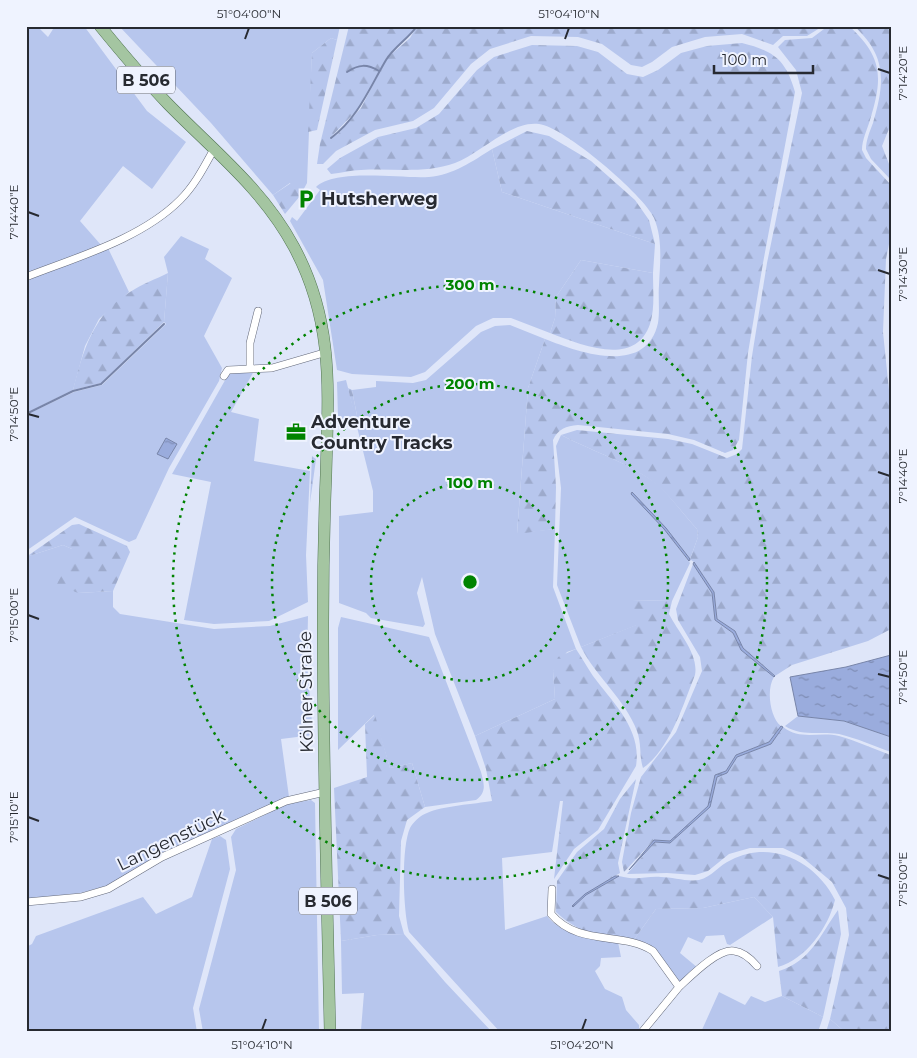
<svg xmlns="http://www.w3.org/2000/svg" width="917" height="1058" font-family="Montserrat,sans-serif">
  <defs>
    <pattern id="forest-firs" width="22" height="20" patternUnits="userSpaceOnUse" patternTransform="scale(1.25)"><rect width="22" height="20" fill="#b7c6ed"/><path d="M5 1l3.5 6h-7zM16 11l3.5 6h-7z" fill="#9daacc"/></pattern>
    <pattern id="park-crowns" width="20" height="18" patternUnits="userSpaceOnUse" patternTransform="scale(1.25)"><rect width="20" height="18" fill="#b7c6ed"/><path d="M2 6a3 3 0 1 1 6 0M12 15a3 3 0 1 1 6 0" fill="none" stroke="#9daacc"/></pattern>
    <pattern id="water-ripples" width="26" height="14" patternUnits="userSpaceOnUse" patternTransform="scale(1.25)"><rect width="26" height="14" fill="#9aacdd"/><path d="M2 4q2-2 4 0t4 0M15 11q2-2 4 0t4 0" fill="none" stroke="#7e8cb4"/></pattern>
  </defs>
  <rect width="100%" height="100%" fill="#dfe6f9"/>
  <!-- grass -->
  <path fill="#b7c6ed" d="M26,26H37L48,37L55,26H84L147,111L186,142L152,189L123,166L80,221L101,245L26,276Z
    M119,26H340L337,40L331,38L312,53L307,183L300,196L290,183L273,195L211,123Z
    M492,149L502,192L655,244L653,273L581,260L556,297L555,318L550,333L511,318H493L476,326L425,372L411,377L352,374L337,370L323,280L290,221L292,217L297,221L320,190L316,187C336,168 402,179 429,177C453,175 473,161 492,149Z
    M181,236L209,249L205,259L232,278L204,336L222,368L219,381L169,468L136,539L129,542L75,517L26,551V415L74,392L102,385L166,324L164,322L168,273L164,257Z
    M107,246L129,292L99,319L85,346L73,390L26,413V279Z
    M510,325L545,339L528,388L517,533L555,529L553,587L576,649L567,652L553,671L555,699L475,736L435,634L422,577L417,593L425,624L423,627L371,618L366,613L339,603V516L373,512V491L357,427H335L338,417L337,382L346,380L358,427L359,426L352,390L376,387V381L413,383L426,380L481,332L495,326Z
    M235,371H254L231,412L259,419L254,461L310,471L306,555L308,602L269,621L214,624L184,620L211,482L172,474L228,375Z
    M561,435C590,450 634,465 658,485C672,498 684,515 697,529L698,537L690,559L666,528L631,494L664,529L690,563L672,601L633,600L637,625L581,647L557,585L561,488L556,446Z
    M63,545L72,549L78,593L113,591V607L120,614L214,629L270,626L308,616L307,663L313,735L281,739L289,797L106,886L80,893L26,899V557Z
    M341,617L429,637L481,772C484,784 487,792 476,800L425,807L412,763L390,768L374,715L338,750V628Z
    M798,716L844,721L891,737V752C874,746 856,738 839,734C820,731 802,737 785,726Z
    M311,800L315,803L319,1032H203L199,1009L236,870L231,837L236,829L287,804Z
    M492,801H560L552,852L502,858L505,930L547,916C560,935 596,937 618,942L621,957L601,958L600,966L595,971L605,989L622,997L626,1010L639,1025V1032H500L409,932C403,911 401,848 410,828C413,822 421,815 427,813C442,806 475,804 492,801Z
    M220,836L226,840L230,869L193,1008L197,1032H26V947L32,944L36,936L143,897L156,914L192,897L212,839Z
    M754,897L773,917L730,945L727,944L724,935L706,936L702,943L688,937L680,953L698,968L679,983L655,950L633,941L656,909L703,908Z
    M404,934L445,982L492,1032H345L361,1030L364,993L342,994L341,941L377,935Z
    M719,992L745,1005L751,996L765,1002L782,996L823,1017L818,1032H701Z
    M830,1019L845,1032H826Z"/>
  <!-- forest -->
  <path fill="url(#forest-firs)" fill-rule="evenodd" d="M349,26H823L807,36H783L773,45L742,34L705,37L672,47L652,62L642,67L631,65L602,44L578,37L531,36L490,49L471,64L434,108L413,121L375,130L336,151L323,164H317L320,144ZM416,28L410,38L387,58L361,108L338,134L330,138L360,107L387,57Z
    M828,26H849C883,57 883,78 870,120C867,130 862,140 862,150L866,158L891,185V234L886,259L883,332L891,410V629L868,641L792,665L775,676L743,648L734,631L717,619L714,592L694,562L691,560L689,562L698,537L697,529C684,515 672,498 657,485C634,465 590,450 561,435L577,430L668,439L692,444L727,458L737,454L742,449L752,356L767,263L802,93L796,70L778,47L785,40L812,38Z
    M854,26H891V124L882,146L891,169V180L871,159L866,149C866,140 870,131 873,123C885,82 887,56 854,26Z
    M331,38L337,40L317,130L308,132L312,53Z
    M742,43C774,51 786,60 795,92L763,263L748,353L739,440L733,450L725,453L694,440L668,434L578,425C566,426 558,429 553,440L556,487L555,529L517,534L528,388L545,339C578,352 646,377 658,323C660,311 658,297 659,285C660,263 663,239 654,218C645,196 563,126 539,124C511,120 480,154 455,163C424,174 393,168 361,170C351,170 341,173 331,174L327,169L340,158L378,137L416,128L439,114L477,70L494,57L532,45L577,46L598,52L627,74L643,77L658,70L681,53L707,46Z
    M527,131L549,136L591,161L635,200L649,220L655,244L502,192L492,149Z
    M291,183L300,196L285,214L273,195Z
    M581,260L653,273C653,289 655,309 650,324C635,368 582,345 550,333L555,318L556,297Z
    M168,273L164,322L101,383L73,390C83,351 93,314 130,292C142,284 156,279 168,273Z
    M348,388L352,390L359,426L357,427Z
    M312,456L316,459L310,503Z
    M79,524L127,546L130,552L113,591L78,593L57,584L72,549L63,545L26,557L72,525Z
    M693,564L712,593L715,620L733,633L741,650L774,677C766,689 770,718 781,726L769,742L736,755L726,771L715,775L708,806L670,841L654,840L624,872L622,862L631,813L641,777L676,732L702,671L700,657L678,620L676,609Z
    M632,600L672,601L669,614C678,632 699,654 695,675C683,705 670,749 643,768C639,756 642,745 637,731C625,699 596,677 581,647L636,625Z
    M576,649C582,658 587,667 593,676C613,703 642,729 636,766L598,830L574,849L554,879L563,801H492L486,769L475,736L555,699L553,671L558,657Z
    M375,715L390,768L412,763L425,807L407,820L401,841L399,916L404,934L377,935L341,941L334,788L367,777L365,724Z
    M783,727C801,741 820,731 839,736C857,741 874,749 891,755V1032H845L830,1019L849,935L846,908L832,882L802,857L783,848H750L729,854L708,871L695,875L667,873L627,874L655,842L670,843L710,807L717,777L727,773L737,757L771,744Z
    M636,779L618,863L620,873L585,894L573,907L586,895L619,876C638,881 644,876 661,877C672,877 687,882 699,880C712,877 719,865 731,860C772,839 816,862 835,900C828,928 806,959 778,967L773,917L754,897L703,908L656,909L633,941C603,938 578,933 556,912L557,881L577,852L604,829L620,799Z
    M838,910L841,934L823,1017L782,996L779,971C811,961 820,935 838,910Z"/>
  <!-- park -->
  <path fill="url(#park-crowns)" d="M26,1020H34L35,1032H26Z"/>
  <!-- water -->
  <path fill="url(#water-ripples)" stroke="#7885a9" d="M166,438L177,444L168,459L157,454Z
    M632,492L666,528L690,559L689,561L664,529L631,494Z
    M694,562L714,592L717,619L735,631L743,648L775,676L774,677L741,650L733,633L715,620L712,593L693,564Z
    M891,655V737L844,721L798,716L790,677L846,667Z
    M781,726L783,727L771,744L737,757L727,773L717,777L710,807L670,843L655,842L629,870L654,840L670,841L708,806L715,775L726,771L736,755L769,742Z
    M615,876H619L586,895L573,907L572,906L585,894Z"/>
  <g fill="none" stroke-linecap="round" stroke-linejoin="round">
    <!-- stream -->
    <path stroke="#7885a9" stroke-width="2" d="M347,72C359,64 367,64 379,71
      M331,138C358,118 370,87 386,60C394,47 409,38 417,26
      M26,414L73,391L101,384L164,324"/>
    <defs>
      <path id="street" d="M26,277C77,257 141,239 180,200C195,185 204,167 214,149
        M250,368V343L258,311
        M224,376L228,370L272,368L327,352
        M552,889L551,914C579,947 623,931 653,951L679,987L642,1032
        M26,902L81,897L108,889L162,857L286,801L325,792
        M679,987C690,977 718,948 734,951C744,952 751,959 757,966"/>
      <path id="primary" d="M100,26C122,53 144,79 168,104C213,150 263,189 294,247C335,323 328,393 326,475C324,524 323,574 323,623C323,759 327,895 330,1032"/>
    </defs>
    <!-- street casing -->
    <use href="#street" stroke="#63697a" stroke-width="8"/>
    <!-- primary casing -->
    <use href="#primary" stroke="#517552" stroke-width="12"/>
    <!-- street -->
    <use href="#street" stroke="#fff" stroke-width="7"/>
    <!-- primary -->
    <use href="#primary" stroke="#a4c5a1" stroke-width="11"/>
  </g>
  <!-- ticks -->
  <path fill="none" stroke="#272a31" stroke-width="2" d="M245,39L249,28M565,39L569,28M878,69L890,73M28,212L39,216M878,270L890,274M28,414L39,417M878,472L890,476M28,615L39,619M878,674L890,677M28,817L39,821M878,875L890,879M262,1030L266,1019M582,1030L586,1019"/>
  <!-- distance rings -->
  <g fill="none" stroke="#008300" stroke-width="2.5" stroke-dasharray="2.5 5">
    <circle cx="470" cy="582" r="99"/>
    <circle cx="470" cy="582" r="198"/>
    <circle cx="470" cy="582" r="297"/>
  </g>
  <!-- icons -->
  <defs>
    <symbol id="parking-bare" viewBox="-9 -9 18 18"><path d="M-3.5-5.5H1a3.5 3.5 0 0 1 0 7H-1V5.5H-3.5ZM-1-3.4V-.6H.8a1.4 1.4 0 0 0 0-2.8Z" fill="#008300" stroke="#eff3ff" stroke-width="2.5" paint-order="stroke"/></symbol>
    <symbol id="office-bare" viewBox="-9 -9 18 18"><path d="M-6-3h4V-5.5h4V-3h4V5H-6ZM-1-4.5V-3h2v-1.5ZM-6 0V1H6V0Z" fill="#008300" stroke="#eff3ff" stroke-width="2.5" paint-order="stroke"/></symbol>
  </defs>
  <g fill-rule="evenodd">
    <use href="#parking-bare" x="292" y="185" width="28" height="28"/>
    <use href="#office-bare" x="282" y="418" width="28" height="28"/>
  </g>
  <g text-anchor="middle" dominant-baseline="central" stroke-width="4" stroke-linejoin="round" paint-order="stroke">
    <!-- shield labels -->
    <g fill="#eff3ff" stroke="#63666f" stroke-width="1">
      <rect x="117" y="66.5" width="58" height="27" rx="4"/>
      <rect x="299" y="887.5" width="58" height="27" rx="4"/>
    </g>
    <g font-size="16" font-weight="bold" fill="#272a31">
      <text x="146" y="80">B 506</text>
      <text x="328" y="901">B 506</text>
    </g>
    <!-- poi labels -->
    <g font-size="18" font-weight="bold" fill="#272a31" stroke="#eff3ff" text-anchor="start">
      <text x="321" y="199">Hutsherweg</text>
      <text x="311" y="422">Adventure<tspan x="311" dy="21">Country Tracks</tspan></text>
    </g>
    <!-- street labels -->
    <g font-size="18" fill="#272a31" stroke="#eff3ff">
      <text transform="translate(306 692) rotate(-91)">Kölner Straße</text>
      <text transform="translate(171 840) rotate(-26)">Langenstück</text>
    </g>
  </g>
  <circle cx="470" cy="582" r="8" fill="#008300" stroke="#eff3ff" stroke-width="2.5"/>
  <g font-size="15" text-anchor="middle" font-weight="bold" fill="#008300" stroke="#eff3ff" stroke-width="4" stroke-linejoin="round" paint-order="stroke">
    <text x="470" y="290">300 m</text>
    <text x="470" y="389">200 m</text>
    <text x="470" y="488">100 m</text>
  </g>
  <!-- border -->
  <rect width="917" height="1058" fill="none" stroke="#eff3ff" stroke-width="55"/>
  <!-- scale -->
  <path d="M714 65v8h99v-8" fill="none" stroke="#272a31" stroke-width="2.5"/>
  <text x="722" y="65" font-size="15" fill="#272a31" stroke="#eff3ff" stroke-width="4" paint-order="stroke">100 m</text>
  <rect x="28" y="28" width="862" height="1002" fill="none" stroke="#272a31" stroke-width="2"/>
  <g font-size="12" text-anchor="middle" fill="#272a31">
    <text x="249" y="18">51°04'00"N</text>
    <text x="569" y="18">51°04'10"N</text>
    <text transform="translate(903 73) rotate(-90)" y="4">7°14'20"E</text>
    <text transform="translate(14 212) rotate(-90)" y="4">7°14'40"E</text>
    <text transform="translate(903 274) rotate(-90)" y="4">7°14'30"E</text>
    <text transform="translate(14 414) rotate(-90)" y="4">7°14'50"E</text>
    <text transform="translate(903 476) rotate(-90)" y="4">7°14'40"E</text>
    <text transform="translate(14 615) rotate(-90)" y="4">7°15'00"E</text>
    <text transform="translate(903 677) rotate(-90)" y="4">7°14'50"E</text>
    <text transform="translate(14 817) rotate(-90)" y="4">7°15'10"E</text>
    <text transform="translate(903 879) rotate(-90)" y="4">7°15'00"E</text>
    <text x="262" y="1049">51°04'10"N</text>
    <text x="582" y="1049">51°04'20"N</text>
  </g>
</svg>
